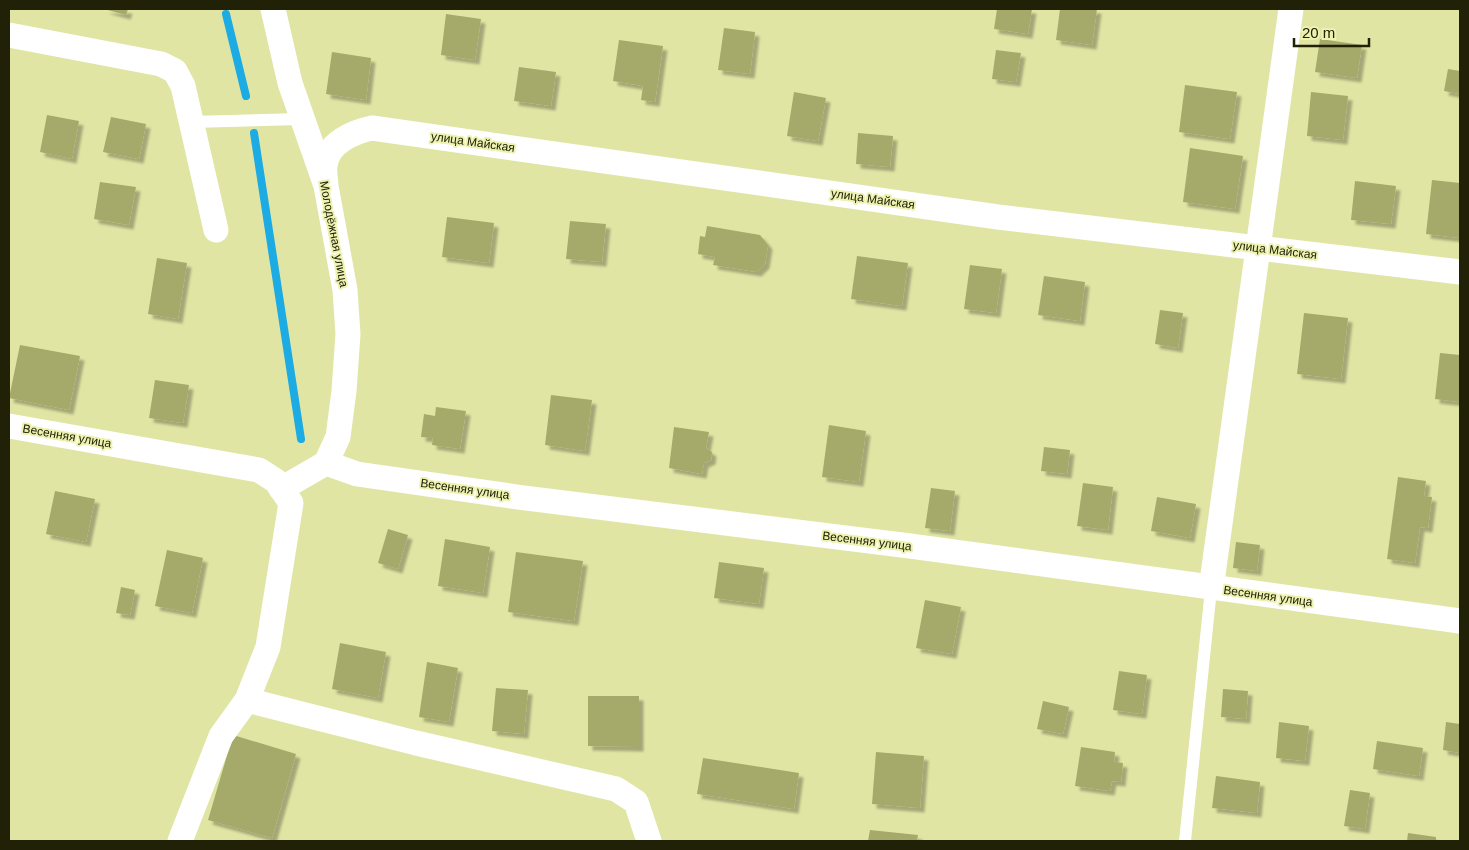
<svg xmlns="http://www.w3.org/2000/svg" width="1469" height="850" font-family="Helvetica,sans-serif">
  <defs>
    <filter id="shadow"><feDropShadow dx="4.5" dy="4.5" stdDeviation="1" flood-color="#0004"/></filter>
  </defs>
  <rect width="100%" height="100%" fill="#e0e5a3"/>
  <g fill="none" stroke-linecap="round" stroke-linejoin="round">
    <!-- stream -->
    <path stroke="#1cabe3" stroke-width="8" d="M226,14L246,96
      M254,133L301,439"/>
  </g>
  <!-- building -->
  <path fill="#a5a96a" filter="url(#shadow)" d="M104,9H128L126,15Z
    M997,9H1032L1028,34L994,29Z
    M1060,9H1097L1092,45L1056,40Z
    M446,14L481,19L475,60L441,55Z
    M724,28L755,32L750,74L718,70Z
    M1320,39L1362,45L1357,78L1315,72Z
    M619,40L663,46L655,102L641,100L643,86L613,81Z
    M996,50L1021,53L1016,82L992,79Z
    M332,52L371,58L366,100L326,94Z
    M519,67L556,72L551,106L514,101Z
    M1448,69L1460,71V94L1444,91Z
    M1185,85L1237,92L1230,139L1179,132Z
    M794,92L826,98L818,141L787,136Z
    M1311,92L1348,96L1343,140L1307,136Z
    M47,115L79,121L72,159L40,152Z
    M111,117L146,124L139,159L103,152Z
    M858,133L893,136L890,167L856,164Z
    M1190,148L1243,156L1235,209L1183,202Z
    M1432,180L1460,183V238L1426,234Z
    M1355,181L1396,186L1391,224L1351,220Z
    M100,182L136,187L129,225L94,219Z
    M447,217L494,223L489,263L442,257Z
    M570,221L606,224L602,262L566,259Z
    M707,226L760,235L768,245L765,264L757,272L713,265L715,257L698,254L700,236L705,237Z
    M857,256L908,263L902,306L851,299Z
    M157,258L187,263L178,319L148,314Z
    M970,265L1002,269L996,313L964,309Z
    M1044,276L1085,282L1080,321L1038,315Z
    M1160,310L1183,313L1178,348L1155,344Z
    M1304,313L1348,318L1341,379L1297,374Z
    M20,345L80,356L69,410L9,398Z
    M1440,353L1460,355V402L1435,399Z
    M155,380L189,385L183,423L149,418Z
    M551,395L592,400L585,451L545,445Z
    M436,407L466,411L460,449L432,445L433,438L421,437L424,414L435,416Z
    M829,425L866,431L859,482L822,477Z
    M674,427L709,432L706,448L712,452L711,460L704,463L702,474L669,468Z
    M1044,447L1070,450L1067,474L1041,471Z
    M1398,477L1426,481L1424,496L1432,497L1428,528L1420,527L1415,563L1387,559Z
    M1083,483L1113,487L1108,530L1077,526Z
    M931,488L955,491L950,531L925,528Z
    M55,491L95,499L86,542L46,534Z
    M1157,497L1196,504L1190,538L1151,531Z
    M388,529L408,535L398,569L378,563Z
    M445,539L490,547L483,593L438,586Z
    M1236,542L1260,545L1257,571L1233,568Z
    M167,550L203,558L192,613L155,606Z
    M516,552L583,561L574,621L508,612Z
    M719,562L764,568L759,604L714,598Z
    M121,587L135,590L130,615L116,613Z
    M925,600L961,607L952,654L916,648Z
    M340,643L386,652L378,698L332,689Z
    M427,662L458,668L449,722L419,717Z
    M1119,671L1147,675L1142,714L1113,710Z
    M496,688L528,690L524,734L492,731Z
    M1223,689L1248,691L1246,719L1221,717Z
    M588,696H639V747L588,746Z
    M1043,701L1069,707L1063,734L1037,729Z
    M1279,722L1309,726L1305,761L1276,758Z
    M1446,722L1460,724V753L1443,750Z
    M233,735L296,754L272,838L208,820Z
    M1377,741L1423,748L1419,776L1373,769Z
    M1081,747L1115,752L1114,762L1123,763L1121,782L1112,781L1110,791L1075,786Z
    M876,752L924,756L920,808L872,804Z
    M703,758L799,773L794,809L697,794Z
    M1216,776L1260,782L1257,813L1212,808Z
    M1350,790L1370,793L1365,829L1344,826Z
    M870,830L918,835L917,841H868Z
    M1408,833L1436,837V841H1407Z"/>
  <g fill="none" stroke-linecap="round" stroke-linejoin="round">
    <!-- service -->
    <path stroke="#fff" stroke-width="12" d="M191,122L301,119
      M1185,841L1211,589"/>
    <!-- minor -->
    <path stroke="#fff" stroke-width="25" d="M273,9L290,83L326,186L345,290L348,334L344,391L338,437L326,463
      M9,35L161,64L175,71L183,86L216,230
      M326,186C326,180 324,172 325,166C327,143 353,132 372,128L998,217L1460,272
      M9,426L259,470L276,481L291,503L268,647L247,700L221,736L180,841
      M281,489L326,463L357,474L517,497L910,546L1460,621
      M1211,589L1291,9
      M247,700L416,743L616,789L636,802L649,841"/>
  </g>
  <g text-anchor="middle" dominant-baseline="central" stroke-width="4" stroke-linejoin="round" paint-order="stroke">
    <!-- street labels -->
    <g font-size="12" fill="#202107" stroke="#edf2b0">
      <text transform="translate(473 142) rotate(8)">улица Майская</text>
      <text transform="translate(873 199) rotate(8)">улица Майская</text>
      <text transform="translate(334 234) rotate(79)">Молодёжная улица</text>
      <text transform="translate(1275 250) rotate(7)">улица Майская</text>
      <text transform="translate(67 436) rotate(10)">Весенняя улица</text>
      <text transform="translate(465 489) rotate(8)">Весенняя улица</text>
      <text transform="translate(867 541) rotate(7)">Весенняя улица</text>
      <text transform="translate(1268 596) rotate(8)">Весенняя улица</text>
    </g>
  </g>
  <!-- border -->
  <rect width="1469" height="850" fill="none" stroke="#202107" stroke-width="20"/>
  <!-- scale -->
  <path d="M1294 38v8h75v-8" fill="none" stroke="#202107" stroke-width="2.5"/>
  <text x="1302" y="38" font-size="15" fill="#202107" stroke="#edf2b0" stroke-width="4" paint-order="stroke">20 m</text>
</svg>
